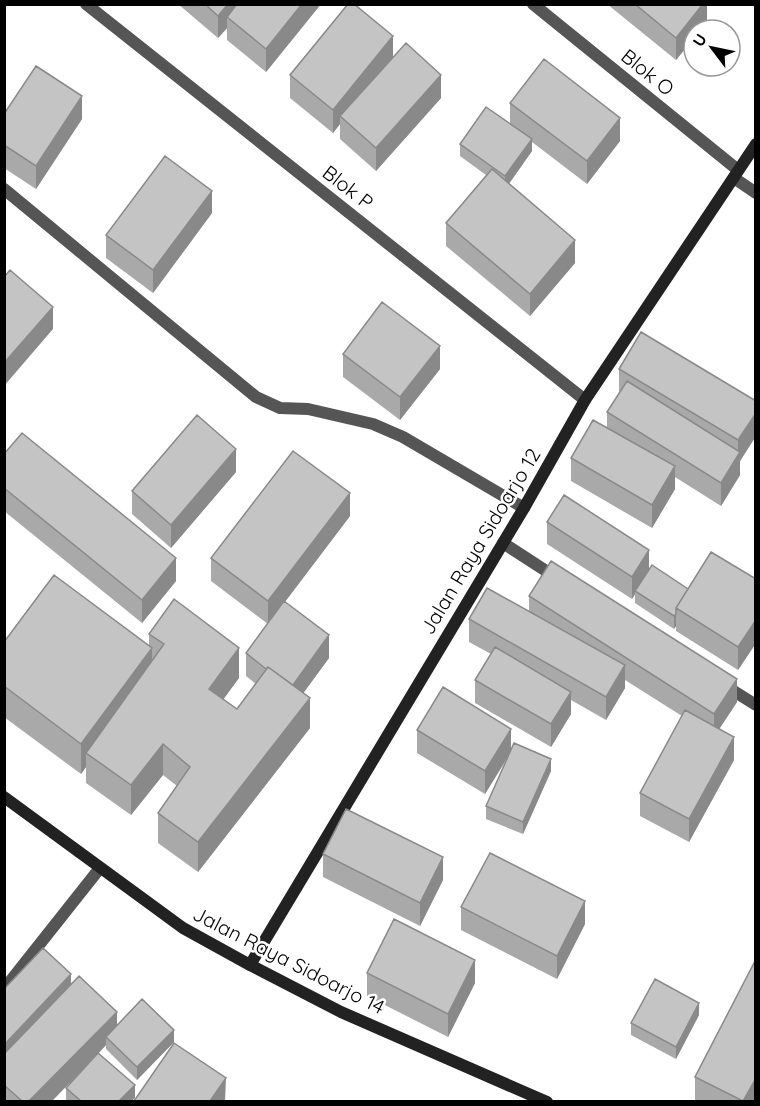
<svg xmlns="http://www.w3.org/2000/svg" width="760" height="1106" font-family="Quicksand,sans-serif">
  <rect width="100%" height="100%" fill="#fff"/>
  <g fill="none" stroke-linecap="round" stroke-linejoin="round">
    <!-- street -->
    <path stroke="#555" stroke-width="12" d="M86,4L585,400
      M533,4L738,170
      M734,178L756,193
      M4,189L256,397L280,408L308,409L373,424L403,437L524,508
      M503,543L557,578
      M724,685L756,705
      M4,989L100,868"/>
    <!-- secondary -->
    <path stroke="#222" stroke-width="12" d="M4,797L183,928L250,965L341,1012L547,1102
      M250,965L524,508L585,400L756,144"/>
  </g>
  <!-- wall -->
  <path fill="#a9a9a9" d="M178,4H321L266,72L227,40V28L218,38Z
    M607,4H707V22L701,30H694V38L676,60Z
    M393,58L441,98L376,171L340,139V124L333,133L290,98V75Z
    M510,103L620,141L587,184L532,142V151L509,184L575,263L530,316L446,246V223L486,175L460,156V144L510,124Z
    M4,114L82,119L36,189L4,168Z
    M212,213L153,293L106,258V235Z
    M343,354L440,369L400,420L343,377Z
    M619,369L756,401V436L740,461V475L721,506L675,477V489L652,528L571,481V458L607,428V412L620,392L619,391Z
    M4,454L176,581L142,623L4,511Z
    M236,472L171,548L132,514V491Z
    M350,516L285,602L329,658L303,693L310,728L198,872L158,843V813L177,786L163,775L131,815L86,783V767L81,774L4,717V642L149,645V634L239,678L223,699L237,709L256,684L246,676V653L268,624L211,581V558Z
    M547,522L688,589L756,579V643L738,670L676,631V626L674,629L635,603V594L632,599L547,544Z
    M529,596L737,702L719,729L734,760L689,842L640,816V793L682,716L625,680V688L606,720L571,700V714L551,747L475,703V680L491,654L469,642V619L529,611Z
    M417,730L511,748L551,771L523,834L486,819V806L507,759L485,794L417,753Z
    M323,854L443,880L420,926L323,877Z
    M461,907L585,924L557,979L461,930Z
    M756,959V1101H697L695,1100V1077Z
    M367,973L475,983L448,1037L367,996Z
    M71,985L117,1026L174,1042L137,1080L106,1049V1045L99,1053L135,1098L131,1101H66V1088L91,1061L52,1101H4V989Z
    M699,1015L676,1059L631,1035V1023Z"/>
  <!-- shaded-wall -->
  <path fill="#898989" d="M228,4H247L227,17V28L218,38V16Z
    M302,4H321L266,72V49Z
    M703,4H707V22L701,30H694V38L676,60V38Z
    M393,36V59L340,116V124L333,133V110Z
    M441,75V98L376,171V148Z
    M82,96V119L36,189V166Z
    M620,118V141L587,184V161Z
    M532,139V151L505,189V176Z
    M212,191V213L153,293V270Z
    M575,240V263L530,316V294Z
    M53,307V329L4,386V363Z
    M440,346V369L400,420V397Z
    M756,413V436L740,461V475L721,506V483L738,454V440Z
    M236,449V472L171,548V525Z
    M675,466V489L652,528V505Z
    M350,493V516L268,624V601Z
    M649,550V573L635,591V594L632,599V577Z
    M176,558V581L142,623V600Z
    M676,614V626L674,629V616Z
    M756,620V643L738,670V647Z
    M329,635V658L291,710V687Z
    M152,648V678L86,753V767L81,774V744Z
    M239,648V678L209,719V689Z
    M625,665V688L606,720V697Z
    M737,679V702L714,737V714Z
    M571,692V714L551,747V724Z
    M310,698V728L198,872V842Z
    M511,729V751L485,794V771Z
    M734,737V760L689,842V819Z
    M163,744V775L131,815V785Z
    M551,759V771L523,834V822Z
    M443,857V880L420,926V903Z
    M585,901V924L557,979V956Z
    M475,960V983L448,1037V1014Z
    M71,974V997L4,1068V1045Z
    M699,1003V1015L676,1059V1047Z
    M117,1012V1034L106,1037V1045L52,1101H29Z
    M174,1030V1042L137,1080V1067Z
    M226,1078L225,1101H210Z
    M756,1078V1101H743Z
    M135,1085V1098L131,1101H119Z"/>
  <!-- building -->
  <path fill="#c4c4c4" stroke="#898989" stroke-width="1.5" d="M205,4H228L218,16Z
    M237,4H302L266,49L227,17Z
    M348,4H354L393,36L333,110L290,75Z
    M635,4H703L676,38Z
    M406,43L441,75L376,148L340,116Z
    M544,59L620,118L587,161L510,103Z
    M36,66L82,96L36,166L4,145V114Z
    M486,107L532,139L505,176L460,144Z
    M165,156L212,191L153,270L106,235Z
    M492,169L575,240L530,294L446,223Z
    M10,270L53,307L4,363V277Z
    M382,302L440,346L400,397L343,354Z
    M641,332L756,401V413L738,440L619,369Z
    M627,381L740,452L721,483L607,412Z
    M197,415L236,449L171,525L132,491Z
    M593,420L675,466L652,505L571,458Z
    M22,433L176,558L142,600L4,488V454Z
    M293,451L350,493L268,601L211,558Z
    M564,495L649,550L632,577L547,522Z
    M711,552L756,579V620L738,647L676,608Z
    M551,561L737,679L714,714L529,596Z
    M652,565L688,589L676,608V614L674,616L635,591Z
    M54,575L152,648L81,744L4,686V642Z
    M487,588L625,665L606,697L469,619Z
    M174,599L239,648L209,689L237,709L268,667L310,698L198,842L158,813L190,767L163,744L131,785L86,753L164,644L149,634Z
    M284,601L329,635L293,685L268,667L266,669L246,653Z
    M495,647L571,692L551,724L475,680Z
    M443,687L511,729L485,771L417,730Z
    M685,710L734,737L689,819L640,793Z
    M514,743L551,759L523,822L486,806Z
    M346,809L443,857L420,903L323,854Z
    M490,853L585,901L557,956L461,907Z
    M394,919L475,960L448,1014L367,973Z
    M43,948L71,974L4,1045V989Z
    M756,959V1078L743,1101L695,1077Z
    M79,976L117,1012L29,1101H22L4,1085V1054Z
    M655,979L699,1003L676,1047L631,1023Z
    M142,999L174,1030L137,1067L106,1037Z
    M174,1043L226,1078L210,1101H134Z
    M98,1053L135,1085L119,1101H81L66,1088Z"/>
  <g text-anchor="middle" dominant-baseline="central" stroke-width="5" stroke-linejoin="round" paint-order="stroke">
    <!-- street labels -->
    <g font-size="20" fill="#000" stroke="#fff">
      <text transform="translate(648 72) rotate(39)">Blok O</text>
      <text transform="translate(348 187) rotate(38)">Blok P</text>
      <text transform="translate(480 541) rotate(-59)">Jalan Raya Sidoarjo 12</text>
      <text transform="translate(289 960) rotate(27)">Jalan Raya Sidoarjo 14</text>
    </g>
  </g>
  <!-- border -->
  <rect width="760" height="1106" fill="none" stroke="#000000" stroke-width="12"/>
  <!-- north arrow -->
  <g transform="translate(712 48) rotate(302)"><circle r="28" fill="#ffffff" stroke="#999999" stroke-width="1.5"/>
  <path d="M0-4.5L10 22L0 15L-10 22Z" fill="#000000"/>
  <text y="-9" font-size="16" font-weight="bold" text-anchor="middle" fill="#000000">U</text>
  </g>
</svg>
